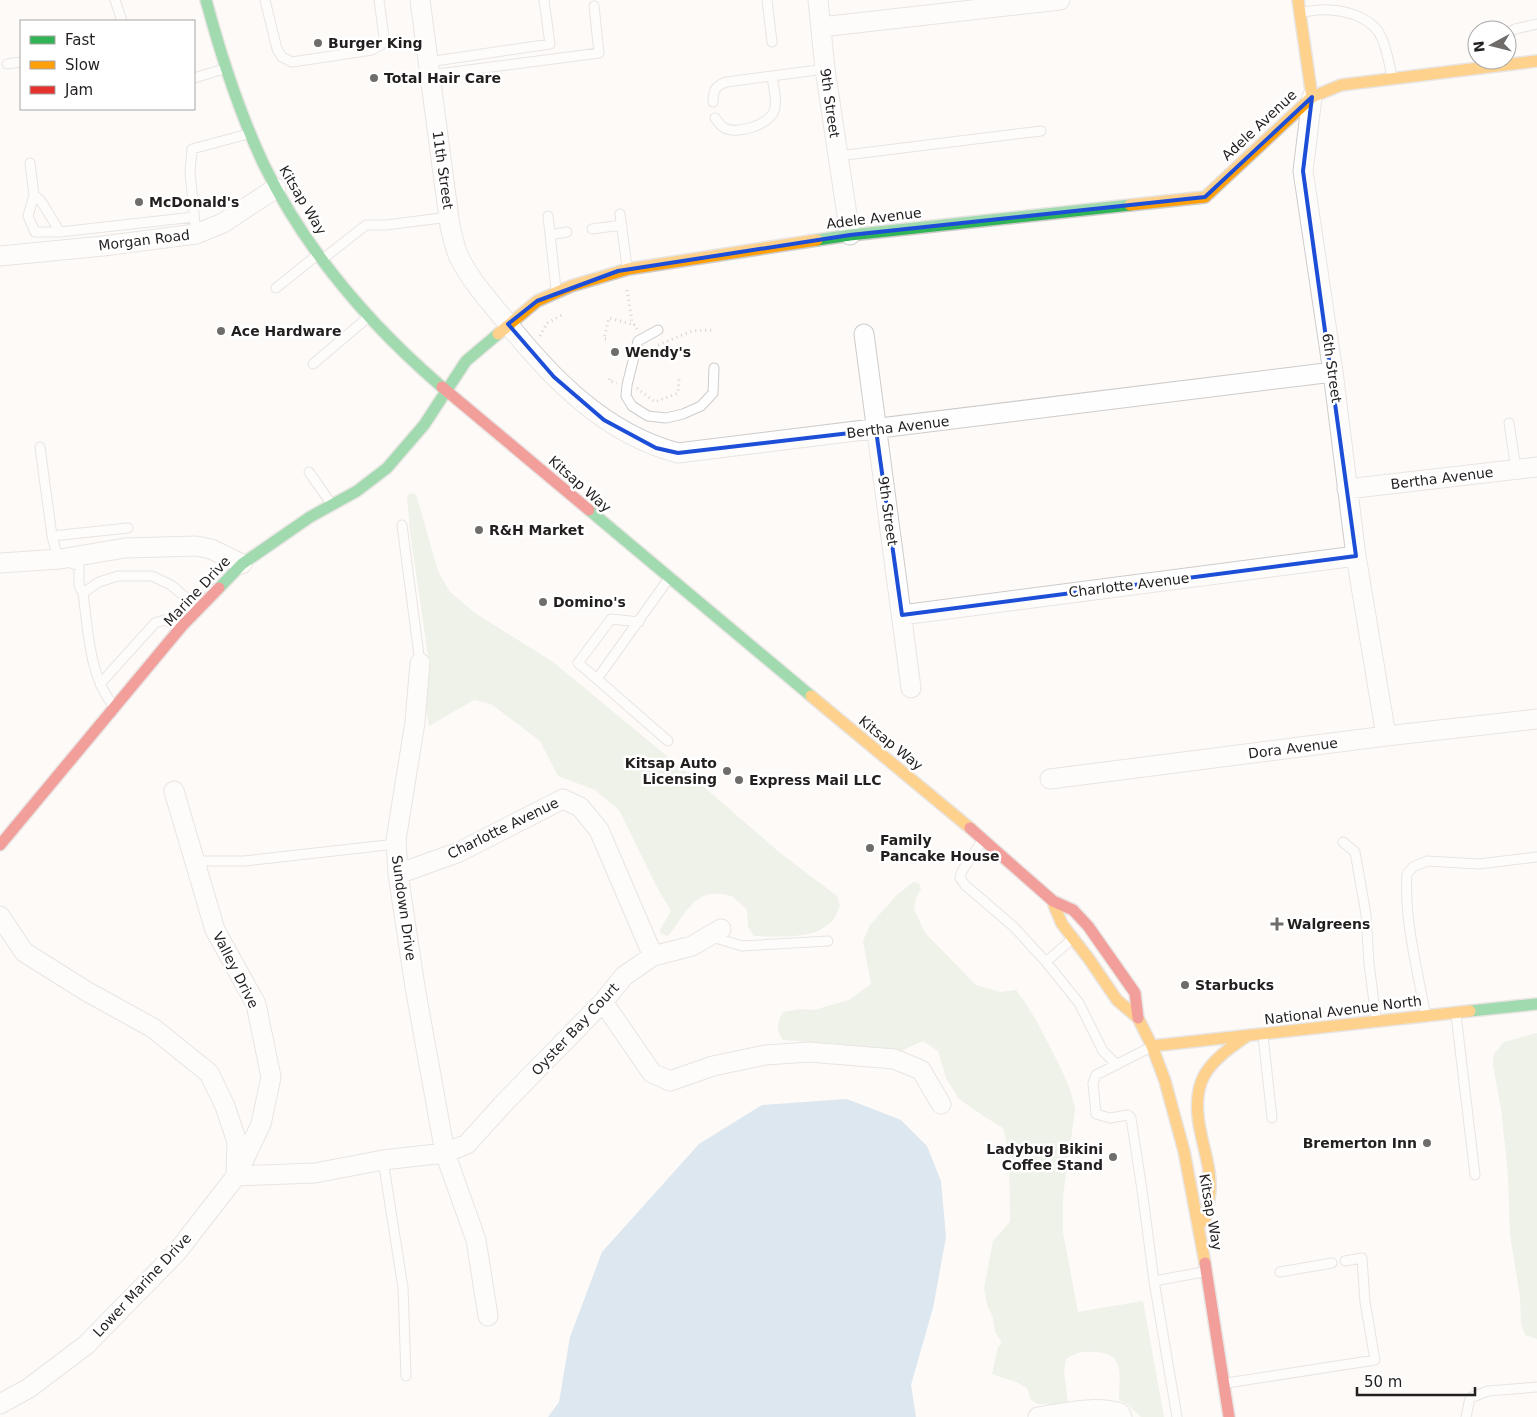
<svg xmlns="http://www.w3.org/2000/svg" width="1537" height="1417" font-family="'DejaVu Sans',sans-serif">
  <rect width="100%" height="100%" fill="#fdfaf8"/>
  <!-- green -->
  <path fill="#dce8d6" d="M411,493L416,494L438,571L450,592L475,613L553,662L696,780L780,853L837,896L840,906C838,910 836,916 833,920C815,941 778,936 754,936L748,927L747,910C743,906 738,901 733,897C730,895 726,895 722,894C694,889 683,918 668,936L661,934L660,930L671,911L659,891L619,810L595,790L558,776L540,741L491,704L474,700L429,726L426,706L430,669L410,532L407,496Z
    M913,882L919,883L921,889L915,900L914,909L925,933L976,985L1000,992L1016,990C1032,1011 1041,1029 1053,1053C1062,1071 1072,1089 1075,1110L1063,1196V1233L1078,1312L1143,1301L1164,1417H1141L1127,1404L1119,1400C1119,1378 1126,1353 1096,1352C1082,1351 1077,1352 1066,1359L1064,1372L1068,1404H1038L1031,1400L1027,1388L1016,1382L992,1374L998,1347L1002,1343L995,1332L993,1318L987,1304L984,1289L993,1241L1010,1222L1009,1151L1003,1128L985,1117L959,1099L946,1078L938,1051L923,1041L905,1049L899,1054L829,1043L783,1040C776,1031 777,1022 783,1012L801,1009L814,1010L849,1000L871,984L863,941L870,925L896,896Z
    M1537,1033V1339L1525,1335L1521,1323L1520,1296L1510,1235L1508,1174L1501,1109L1493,1065L1494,1054L1504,1042Z"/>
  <!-- water -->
  <path fill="#b6d1e4" d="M847,1099L901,1120L927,1146L941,1181L946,1237L933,1308L911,1385L916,1417H548L559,1402L570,1337L602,1252L699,1144L762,1105Z"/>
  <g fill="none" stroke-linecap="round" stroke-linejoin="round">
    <defs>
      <path id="lane" d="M115,0L122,21
        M265,0L277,49L282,57L292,62L372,50L381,45L384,37L379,0
        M767,0L772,42
        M1303,12C1311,11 1321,9 1330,10C1349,11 1375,19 1382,39C1387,50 1389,64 1392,76
        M1507,34L1515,29L1537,24
        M428,62L550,44L544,0
        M7,64L21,62
        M430,75L599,53L594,6
        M194,78L224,69
        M713,102C713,91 715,86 726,82L825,69
        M715,118C717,120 720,125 723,127C735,136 769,125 774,111C778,101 773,86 772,76
        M838,156L1041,131
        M30,163L34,195L41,201L60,232L194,217
        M34,195L28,216L35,232H60
        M620,214L627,267
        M548,216L556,289
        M592,229L622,225
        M196,234L190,172L192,149L248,134
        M550,235L567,232
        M324,258L366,225H386L449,217
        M276,288L316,256
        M658,330L638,341L627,385L626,396L632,406L648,416L666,418L683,414L701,406L713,393L714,368
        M313,364L366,319
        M1509,423L1516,469
        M40,447L52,536L56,551L60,559L79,566V586L83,593C88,629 89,674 112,704
        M309,472L330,502
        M402,525L420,663
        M52,536L128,528
        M667,581L597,679L668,741
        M83,593L99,582L118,576H152L171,585L185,597L193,612
        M597,679L578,663L611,619L639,622
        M100,684L155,623L164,620L180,626
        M982,841L962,871L960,878L965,885L1014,927L1046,962L1079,1003L1103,1051L1117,1065
        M1343,842L1355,852L1366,914L1369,964L1376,1018
        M195,861H244L396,844
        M712,937L742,946L828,941
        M1046,962L1072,939
        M1425,1012C1417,967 1404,920 1407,874L1413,867L1427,861L1479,864L1537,857
        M1456,1015L1475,1175
        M1263,1036L1272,1118
        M1149,1048L1096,1075L1093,1083L1096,1114L1110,1118L1128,1115L1131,1118L1142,1190L1154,1281L1177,1417
        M383,1160L403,1288L406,1376
        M1280,1272L1332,1263
        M1154,1281L1203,1272
        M1227,1383L1375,1360L1365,1302L1362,1258L1345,1261
        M1466,1417L1470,1398L1488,1391L1537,1387"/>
      <path id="street" d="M420,0L450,226C453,237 455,250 460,259C473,284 491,303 508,324C553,380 606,434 678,453L1333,372
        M818,0L825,69L850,235
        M821,27L1060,0
        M1312,97L1303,171L1333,372L1356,556L1386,736
        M0,256L103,246L196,234L223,223L276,188
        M864,334L911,688
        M1347,489L1537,467
        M0,563L60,559L125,548L196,546L211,549L242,564
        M902,615L1356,556
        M420,663L415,722L396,840L398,874L415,987L445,1153L476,1240L488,1316
        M1050,779L1386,736L1537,719
        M174,791L215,930L256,1004L271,1077L261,1124L236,1176L315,1173L383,1160L445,1153L467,1144L504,1103L603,1002L624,976L653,956L692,946L721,929
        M398,874L459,852L563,799L580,807L599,830L653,956
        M0,916L24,952L86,991L153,1028L209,1073L225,1106L237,1142L236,1176L177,1252L86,1345L29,1388L0,1404
        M603,1002L652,1073L670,1081L713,1066L765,1055L809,1052L894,1059L921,1070L941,1104
        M1038,1417C1064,1413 1095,1405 1120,1413L1122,1417"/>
      <path id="fast" d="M206,0C221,56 239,112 264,165C306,251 370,325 442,387
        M817,240L850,235L1130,205
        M589,510L811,696
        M219,588L242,564L310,517L357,491L387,468L424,425L466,361L498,334
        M1470,1011L1537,1004"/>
      <path id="slow" d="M1298,0L1312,97
        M1130,205L1205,197L1312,97L1341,85L1537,61
        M498,334L537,301L571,286L628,269L817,240
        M811,696L970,828
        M1054,905L1062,924L1089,959L1117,1000L1138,1018L1152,1046L1165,1081L1184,1151L1205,1263
        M1152,1046L1470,1011
        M1205,1221C1207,1208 1211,1196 1210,1183C1210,1166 1204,1150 1201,1134C1189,1081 1206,1064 1247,1036"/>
      <path id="jam" d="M442,387L589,510
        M970,828L1053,901L1073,910L1088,926L1135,993L1138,1018
        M0,845L182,626L219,588
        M1205,1263L1229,1417"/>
    </defs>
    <!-- lane casing -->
    <use href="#lane" stroke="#ceccca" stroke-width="11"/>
    <!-- street casing -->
    <use href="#street" stroke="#ceccca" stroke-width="21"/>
    <!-- fast casing -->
    <use href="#fast" stroke="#ceccca" stroke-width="14"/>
    <!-- slow casing -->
    <use href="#slow" stroke="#ceccca" stroke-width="14"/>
    <!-- jam casing -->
    <use href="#jam" stroke="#ceccca" stroke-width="14"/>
    <!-- path -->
    <path stroke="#d5d5d4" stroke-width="3" stroke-dasharray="1 4" stroke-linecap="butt" d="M627,290L632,321L637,329
      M540,336L547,323L564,314
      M606,339H604L609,318L635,325
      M658,345L692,331L713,330
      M610,379L609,381L617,383
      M637,388L655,402L678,393L679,379"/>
    <!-- lane -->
    <use href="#lane" stroke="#fffefe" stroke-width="9"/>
    <!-- street -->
    <use href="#street" stroke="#fffefe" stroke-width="19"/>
    <!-- fast -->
    <use href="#fast" stroke="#30b455" stroke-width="11"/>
    <!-- slow -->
    <use href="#slow" stroke="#ff9f0a" stroke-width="11"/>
    <!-- jam -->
    <use href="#jam" stroke="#e5322d" stroke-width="11"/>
  </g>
  <!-- marked area -->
  <path d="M0 0H1537V1417H0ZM1312,97L1303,171L1356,556L902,615L876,430L678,453L656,448L604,420L554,377L508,324L537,301L618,271L850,235L1205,197Z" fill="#fdfaf8" fill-opacity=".55" fill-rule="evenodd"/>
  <path fill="none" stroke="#1d4ed8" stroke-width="4" stroke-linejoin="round" d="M1312,97L1303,171L1356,556L902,615L876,430L678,453L656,448L604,420L554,377L508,324L537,301L618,271L850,235L1205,197Z"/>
  <!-- markers -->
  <g fill="#6f6c6a" stroke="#fff" stroke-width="2">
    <circle cx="318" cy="43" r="5"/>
    <circle cx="374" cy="78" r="5"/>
    <circle cx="139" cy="202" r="5"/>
    <circle cx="221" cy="331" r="5"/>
    <circle cx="615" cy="352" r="5"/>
    <circle cx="479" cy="530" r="5"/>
    <circle cx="543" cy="602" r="5"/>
    <circle cx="727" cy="771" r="5"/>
    <circle cx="739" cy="780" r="5"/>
    <circle cx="870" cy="848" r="5"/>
    <path d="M1274.5 916.5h5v5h5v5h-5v5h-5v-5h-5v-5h5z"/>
    <circle cx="1185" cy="985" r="5"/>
    <circle cx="1427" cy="1143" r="5"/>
    <circle cx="1113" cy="1157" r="5"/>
  </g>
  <g text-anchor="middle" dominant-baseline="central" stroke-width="5" stroke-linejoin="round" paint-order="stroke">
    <!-- poi labels -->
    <g font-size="14" font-weight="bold" fill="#221f1e" stroke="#fff" text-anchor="start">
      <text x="328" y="43">Burger King</text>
      <text x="384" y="78">Total Hair Care</text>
      <text x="149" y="202">McDonald's</text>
      <text x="231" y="331">Ace Hardware</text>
      <text x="625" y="352">Wendy's</text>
      <text x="489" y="530">R&amp;H Market</text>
      <text x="553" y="602">Domino's</text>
      <text x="717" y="763" text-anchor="end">Kitsap Auto<tspan x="717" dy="16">Licensing</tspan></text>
      <text x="749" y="780">Express Mail LLC</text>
      <text x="880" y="840">Family<tspan x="880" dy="16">Pancake House</tspan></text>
      <text x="1287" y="924">Walgreens</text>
      <text x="1195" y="985">Starbucks</text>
      <text x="1417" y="1143" text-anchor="end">Bremerton Inn</text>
      <text x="1103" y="1149" text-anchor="end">Ladybug Bikini<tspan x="1103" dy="16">Coffee Stand</tspan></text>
    </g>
    <!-- street labels -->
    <g font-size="14" fill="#221f1e" stroke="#fff">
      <text transform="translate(830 103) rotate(82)">9th Street</text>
      <text transform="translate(1259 125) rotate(-43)">Adele Avenue</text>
      <text transform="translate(443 170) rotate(82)">11th Street</text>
      <text transform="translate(303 200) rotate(59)">Kitsap Way</text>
      <text transform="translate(874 218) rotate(-7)">Adele Avenue</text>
      <text transform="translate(144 240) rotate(-7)">Morgan Road</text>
      <text transform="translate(1332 368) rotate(82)">6th Street</text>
      <text transform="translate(898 427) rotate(-7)">Bertha Avenue</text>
      <text transform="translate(1442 478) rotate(-7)">Bertha Avenue</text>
      <text transform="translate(580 484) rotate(41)">Kitsap Way</text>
      <text transform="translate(888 511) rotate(82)">9th Street</text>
      <text transform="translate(1129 585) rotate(-7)">Charlotte Avenue</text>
      <text transform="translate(197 591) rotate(-47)">Marine Drive</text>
      <text transform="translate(891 743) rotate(39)">Kitsap Way</text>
      <text transform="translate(1293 748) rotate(-7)">Dora Avenue</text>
      <text transform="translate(503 828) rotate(-26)">Charlotte Avenue</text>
      <text transform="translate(404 908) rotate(82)">Sundown Drive</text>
      <text transform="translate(236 970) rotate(63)">Valley Drive</text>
      <text transform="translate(1343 1010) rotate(-7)">National Avenue North</text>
      <text transform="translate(575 1029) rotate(-47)">Oyster Bay Court</text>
      <text transform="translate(1211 1212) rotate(80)">Kitsap Way</text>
      <text transform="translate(142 1285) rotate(-47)">Lower Marine Drive</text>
    </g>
  </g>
  <!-- legend -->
  <rect x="20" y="20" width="175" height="90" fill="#ffffff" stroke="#a7a5a5"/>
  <rect x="30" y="36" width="25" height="8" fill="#30b455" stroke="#a7a5a5"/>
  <text x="65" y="45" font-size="15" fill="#221f1e">Fast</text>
  <rect x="30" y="61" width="25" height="8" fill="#ff9f0a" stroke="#a7a5a5"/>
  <text x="65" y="70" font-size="15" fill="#221f1e">Slow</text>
  <rect x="30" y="86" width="25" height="8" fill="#e5322d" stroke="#a7a5a5"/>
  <text x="65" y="95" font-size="15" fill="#221f1e">Jam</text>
  <!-- north arrow -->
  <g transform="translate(1492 45) rotate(263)"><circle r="24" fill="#ffffff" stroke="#a7a5a5"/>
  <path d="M0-4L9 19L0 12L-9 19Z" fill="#6f6c6a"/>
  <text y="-8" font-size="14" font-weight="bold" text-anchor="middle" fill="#221f1e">N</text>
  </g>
  <!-- scale -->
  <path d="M1357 1387v8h118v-8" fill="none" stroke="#221f1e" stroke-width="2.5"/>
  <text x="1364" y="1387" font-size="15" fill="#221f1e" stroke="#ffffff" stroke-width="4" paint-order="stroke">50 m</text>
</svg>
